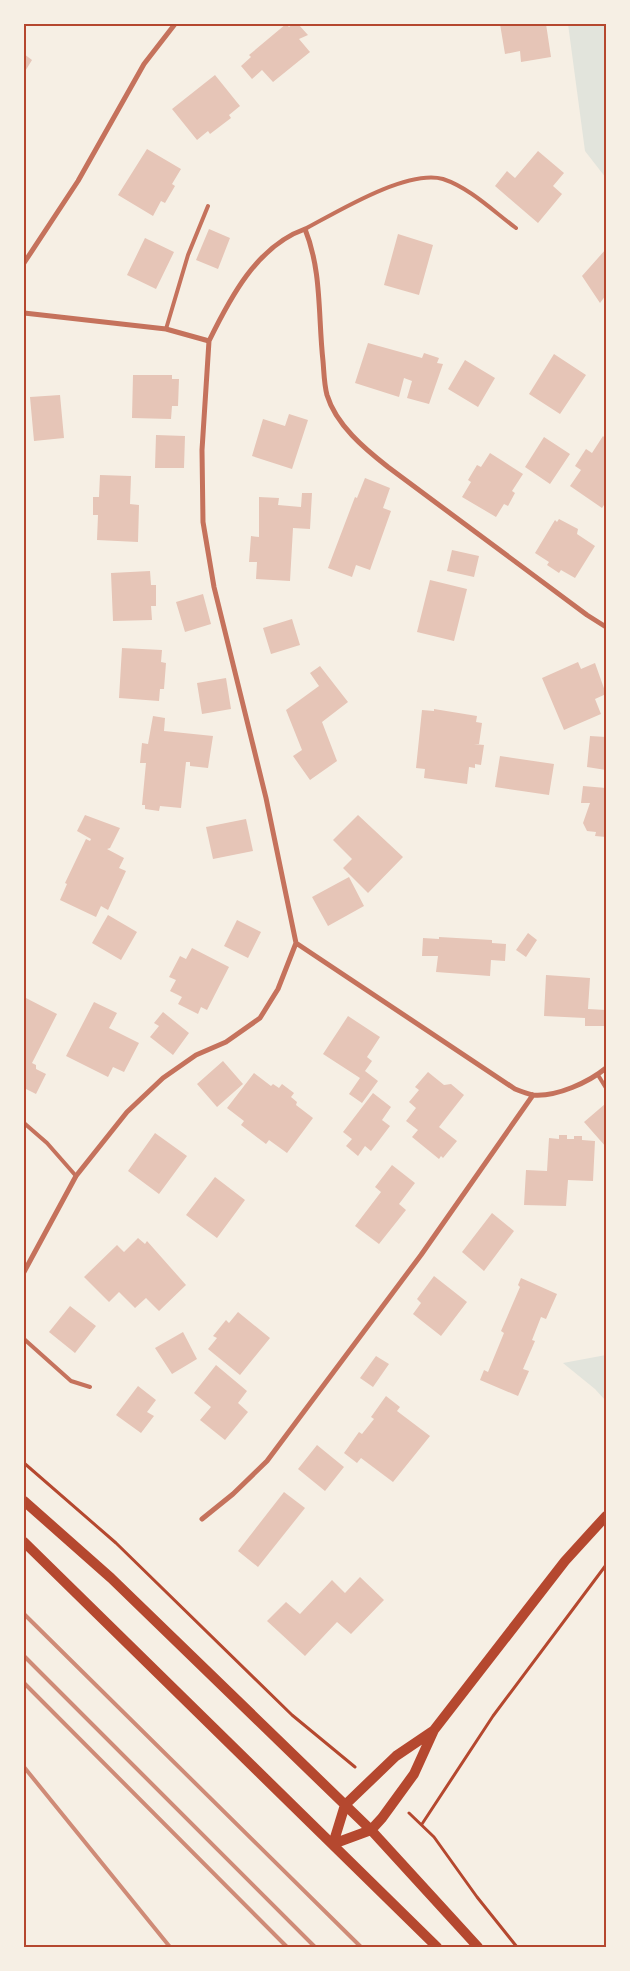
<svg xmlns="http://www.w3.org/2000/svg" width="630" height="1971" font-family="'Public Sans',sans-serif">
  <rect width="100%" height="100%" fill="#f6efe4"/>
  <!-- green -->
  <path fill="#e2e4dc" d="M568,24H606V178L585,151Z
    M606,1355V1401L595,1389L563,1363Z"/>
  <!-- building -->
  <path fill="#e6c5b7" d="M286,24L289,27L293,24H298L308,35L299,39L310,52L273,82L262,70L252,79L241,66L251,57L249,55Z
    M500,24H546L551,57L521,62L520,51L505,54Z
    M24,54L32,60L24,73Z
    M215,75L240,106L229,115L231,118L210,134L208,131L197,140L172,109Z
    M147,149L181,169L172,184L175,186L165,203L161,201L153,216L118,195Z
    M538,151L564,173L553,186L562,194L538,223L495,186L507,171L515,178Z
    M209,229L230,238L218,269L196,260Z
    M398,234L433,245L419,295L384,285Z
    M145,238L174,252L156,289L127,275Z
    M606,249V295L600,303L582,276Z
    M368,343L422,358L424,353L439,358L437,363L443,364L429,404L407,398L412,381L404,378L399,397L355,383Z
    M554,354L586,375L560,414L529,394Z
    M465,360L495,378L478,407L448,389Z
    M133,375H172V379H179L178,406H172L171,419L132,418Z
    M60,395L64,438L34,441L30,397Z
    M289,414L308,420L292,469L252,456L263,419L285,426Z
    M156,435L185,436L184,468H155Z
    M603,436L605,438L606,436V502L602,508L570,486L581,470L575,466L586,449L592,453Z
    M544,437L570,454L550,484L525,467Z
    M490,453L523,474L512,491L515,493L508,506L504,504L496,517L462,497L471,482L468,480L477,465L481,467Z
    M100,475L131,476L130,504L139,505L138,542L97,540L98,515H93V497H99Z
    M365,478L390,488L383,508L391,511L370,570L356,565L352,577L328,568L355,497L357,498Z
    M302,493H312L310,529L293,528L290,581L256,579L257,562H249L251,536L259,537V497L279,498L278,505L301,507Z
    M559,519L578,529L577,534L595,546L575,578L561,570L559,573L547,565L549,562L535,553L555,520L557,522Z
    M452,550L479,556L474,577L447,571Z
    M150,571L151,585H156V606H151L152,620L113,621L111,573Z
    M430,580L467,589L454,641L417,632Z
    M203,594L211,624L185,632L176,602Z
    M292,619L300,645L271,654L263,628Z
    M122,648L162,650L161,662L166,663L164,689H160L159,701L119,698Z
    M578,662L581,669L595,663L606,694L595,699L601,714L564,730L542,678Z
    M320,666L348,702L322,722L337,761L310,780L293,756L302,750L286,710L319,686L310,673Z
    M226,678L231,709L202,714L197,683Z
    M434,709L477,716L476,722L482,723L479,744H474L484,745L481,765L475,764V768L469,767L467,784L424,778L425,769L416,768L422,710L434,711Z
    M153,716L165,718L164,731L213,736L208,768L190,766V762H186L181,808L160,806L159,811L145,809V805H142L146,763H140L142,743L148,744Z
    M590,736L606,737V770L587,767Z
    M500,756L554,764L549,795L495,787Z
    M583,786L606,788V837L595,836L596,832L587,831L583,823L590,803H581Z
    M85,815L120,828L110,848L107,849L124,858L119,868L126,871L108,910L101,906L96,917L60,900L67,884L65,883L86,839L90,841L91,839L77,831Z
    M358,815L403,857L368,893L343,868L352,859L333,840Z
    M246,819L253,851L213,859L206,827Z
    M349,877L364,906L328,926L312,897Z
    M108,915L137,932L121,960L92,943Z
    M237,920L261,932L248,958L224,946Z
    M528,933L537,940L526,957L516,950Z
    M439,937L492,940V943L506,944L505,961L491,960L490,976L436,972L438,956H422L423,938L439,939Z
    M192,948L229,967L207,1010L201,1007L198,1014L178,1004L182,997L170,991L176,980L169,977L180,956L186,959Z
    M546,975L590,978L588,1009L606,1010L604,1026H585V1018L544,1016Z
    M24,997L57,1014L32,1063L36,1065V1069L46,1074L36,1094L24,1088Z
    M94,1002L117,1013L109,1028L139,1043L124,1072L113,1067L108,1077L66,1056Z
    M163,1012L189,1033L173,1055L150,1037L159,1026L154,1023Z
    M348,1016L380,1037L367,1057L372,1061L365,1071L378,1081L362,1103L349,1094L360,1078L323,1054Z
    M223,1061L243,1084L217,1107L197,1084Z
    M428,1072L444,1085L451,1084L464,1095L439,1127L457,1141L443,1158L441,1156L439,1159L412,1137L418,1130L406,1121L416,1108L409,1102L419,1090L415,1087Z
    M254,1073L271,1086L273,1084L279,1088L282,1084L294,1093L291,1097L297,1102L296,1105L313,1118L287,1153L269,1140L266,1144L241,1125L244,1121L227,1108Z
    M373,1093L391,1107L382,1120L390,1126L371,1151L365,1146L358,1156L346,1146L352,1139L343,1132Z
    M605,1104L606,1105V1147L584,1122Z
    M155,1133L187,1156L159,1194L128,1171Z
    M559,1135H567V1139H574V1136H582V1140L595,1141L593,1181L568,1180L566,1206L524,1205L526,1170L547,1171L549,1138L559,1139Z
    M392,1165L415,1183L399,1204L406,1210L379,1244L355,1226L381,1192L375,1187Z
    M215,1177L245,1200L217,1238L186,1215Z
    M492,1213L514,1231L484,1271L462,1252Z
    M138,1238L145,1244L147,1241L186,1285L159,1311L146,1298L135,1308L119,1292L109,1302L84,1277L117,1245L124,1252Z
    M434,1276L467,1302L441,1336L413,1314L421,1303L417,1299Z
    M521,1278L557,1294L546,1319L541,1317L532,1340L535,1341L523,1369L529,1371L518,1396L480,1380L484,1370L488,1372L504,1333L501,1331L520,1287L518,1285Z
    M70,1306L96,1326L75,1353L49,1332Z
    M238,1312L270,1338L240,1375L208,1349L217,1338L213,1336L226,1320L229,1323Z
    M183,1332L197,1359L172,1374L155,1348Z
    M376,1356L389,1364L373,1387L360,1378Z
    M216,1365L247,1391L238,1403L248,1412L225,1440L200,1420L211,1407L194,1393Z
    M138,1386L156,1400L147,1412L154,1416L141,1433L116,1415Z
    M386,1396L400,1407L397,1411L430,1436L393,1482L361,1458L357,1463L344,1453L359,1432L362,1434L374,1419L371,1417Z
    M317,1445L344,1467L325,1491L298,1469Z
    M284,1492L305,1508L258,1567L238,1551Z
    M360,1577L384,1600L351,1634L337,1622L305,1656L267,1621L286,1602L300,1614L332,1580L345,1593Z"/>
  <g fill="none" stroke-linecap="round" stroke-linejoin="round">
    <!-- path -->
    <path stroke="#b5482f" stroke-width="3" d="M24,1463L116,1543L292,1715L355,1767
      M409,1813L434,1837L477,1897L517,1947
      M422,1824L493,1716L606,1565"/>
    <!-- service -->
    <path stroke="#c5725c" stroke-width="4" d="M305,229C337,212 407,169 443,179C470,188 493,211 516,228
      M166,329L188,255L208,206
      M598,1075L606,1088
      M24,1123L47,1143L76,1176
      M24,1339L71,1381L90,1387"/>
    <!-- minor -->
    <path stroke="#c5725c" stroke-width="5" d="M24,263L78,181L144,64L175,24
      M24,313L166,329L209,341L202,450L203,522L214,587L266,798L296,943L278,989L260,1018L226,1042L196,1055L163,1078L127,1112L76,1176L24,1272
      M209,341C230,298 257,246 305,229C322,271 318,316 323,361C324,372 324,384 327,395C336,425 365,449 388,467L587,615L606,627
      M296,943L515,1089C520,1091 528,1094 533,1095C557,1097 589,1082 606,1068
      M202,1519L233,1494L267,1461L421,1255L533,1095"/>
    <!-- secondary -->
    <path stroke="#b5482f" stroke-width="10" d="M24,1501L111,1578L371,1830L478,1947
      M24,1542L437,1947
      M333,1844L371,1830L382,1818L414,1774L434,1730L565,1561L606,1516
      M333,1844L345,1805L396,1756L433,1731"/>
    <!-- rail -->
    <path stroke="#cf8b77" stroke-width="4" d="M24,1614L361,1947
      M24,1656L315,1947
      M24,1683L287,1947
      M24,1767L170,1947"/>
  </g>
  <!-- border -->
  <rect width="630" height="1971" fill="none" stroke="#f6efe4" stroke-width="50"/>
  <rect x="25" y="25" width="580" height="1921" fill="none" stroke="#b5482f" stroke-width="2"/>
</svg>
